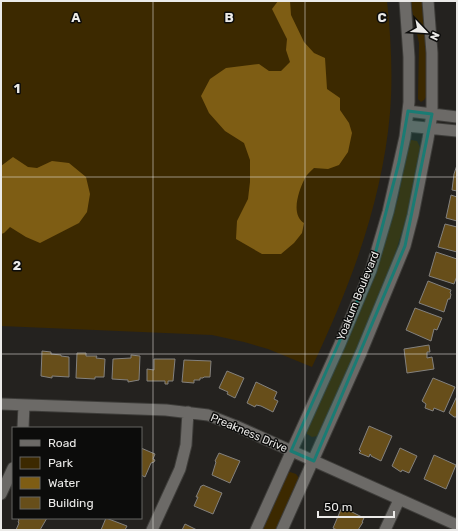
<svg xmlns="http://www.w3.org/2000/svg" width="458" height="531" font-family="Rubik,sans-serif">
  <rect width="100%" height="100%" fill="#24221f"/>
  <!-- green -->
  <path fill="#3c2900" d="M1,1H387C391,38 393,76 390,113C382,203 350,287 312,367L268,349L244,342L212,335L1,326Z
    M410,1H423L426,37V97L424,100L421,102L418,99L419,43Z
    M411,140L417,141L420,147L407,215L387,280L320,432L317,436L312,437L307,434L306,430L369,288L382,253L399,195L407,146Z
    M290,472L296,474L299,478L276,530H261L286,474Z"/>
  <!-- water -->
  <path fill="#7e5d14" d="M278,1H290L291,15L304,42L314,53L325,58L327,89L340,98V110L349,123L352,133L348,152L339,165L328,169L314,168C311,171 307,174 305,178C299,190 290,214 304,223L302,233L294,243L281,254H262L236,239L237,221L248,199L250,182V160L244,143L225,131L209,113L201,96L210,79L226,68L259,64L269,71H281L290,62L286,50L287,39L272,9Z
    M13,157L28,167L37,168L52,161L69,163L86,177L90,194L87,212L79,223L40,243L26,237L10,227L4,233L1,234V166Z"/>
  <!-- building -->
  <path fill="#674e1a" stroke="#83817e" d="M457,165V191L452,190L454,174Z
    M451,195L457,197V221L446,218Z
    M445,224L457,227V252L438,247Z
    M436,252L457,259V276L454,284L429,276Z
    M428,281L451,290L450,293L451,294L450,299H448L444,312L419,303Z
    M415,308L442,318L437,330L434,329L431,341L406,330Z
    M429,345L430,352H427V358L432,357L434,369L407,373L404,349Z
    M42,351L51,352V354L61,355V356L69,357V377L52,376V378L41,376Z
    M77,353H86V356H97L96,358L105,359L104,377H95V379L76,378Z
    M131,355L140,356L139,380L128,382V380L112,379L113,359L131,358Z
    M154,359H175L173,381H168V384H165V381H147V369L154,370Z
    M184,360L211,361L210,377H204L203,378H200V380H194V383L182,382Z
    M227,371L244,378L235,398L227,394L228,392L219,388Z
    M433,378L455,387L444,412L434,408L433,411L425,408L426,404L422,401Z
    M256,382L277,392L274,399L278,401L273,412L261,406L256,405L255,407L247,403Z
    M457,396V417H454L449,413Z
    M369,426L392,436L381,461L371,456V455L370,454L369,457L359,453L361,451L359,450Z
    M141,448L155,454L153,459L155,460L154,462L151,463L145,477L141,475Z
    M400,448L417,456L409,473L402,470L401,472L392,466Z
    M219,453L240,461L230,483L212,475L216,462L215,461Z
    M434,455L456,465L446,489L424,479Z
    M203,485L222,493L213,514L194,506L198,497H196L201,486H202Z
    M342,507L364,518L362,522H363L358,530H337L333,528Z
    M17,518H47L40,530H16L19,523L18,522L19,520Z
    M106,518L127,526L125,530H101Z
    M185,524L197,530H200H181H182Z"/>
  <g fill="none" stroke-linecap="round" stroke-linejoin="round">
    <defs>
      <path id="minor" d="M408,111L457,117
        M407,126L457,131
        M1,404L166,410L208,415L236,426L457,525
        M23,428L24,405
        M1,494L13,468
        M152,530L180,469L186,445L188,412
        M256,530L339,346L371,270L388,212L405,137L409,102V57L405,1
        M282,530L361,353L405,246L413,215L428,139L432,114V53L428,1
        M385,530L399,500"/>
    </defs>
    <!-- minor casing -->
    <use href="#minor" stroke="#3e3d3a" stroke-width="13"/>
    <!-- minor -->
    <use href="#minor" stroke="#6c6a67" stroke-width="11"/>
  </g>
  <!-- marked area -->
  <path fill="#1a7c74" fill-opacity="0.2" stroke="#1a7c74" stroke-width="3" stroke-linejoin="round" d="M408,111L432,114L405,246L314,461L291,451L371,270L399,162Z"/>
  <!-- grid -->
  <path fill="none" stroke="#ebeae8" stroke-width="1" stroke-opacity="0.55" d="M153,1V530M305,1V530M1,177H457M1,354H457"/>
  <g text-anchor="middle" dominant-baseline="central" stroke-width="3" stroke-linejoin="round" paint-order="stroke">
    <!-- street labels -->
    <g font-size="11" fill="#ebeae8" stroke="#0c0c0b">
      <text transform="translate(358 296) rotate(-68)">Yoakum Boulevard</text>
      <text transform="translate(249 433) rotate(23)">Preakness Drive</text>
    </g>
  </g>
  <g font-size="13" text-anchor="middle" font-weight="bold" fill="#ebeae8" stroke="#0c0c0b" stroke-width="3" stroke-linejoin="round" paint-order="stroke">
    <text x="76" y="22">A</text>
    <text x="229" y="22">B</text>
    <text x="382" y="22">C</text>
    <text x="17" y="93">1</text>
    <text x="17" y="270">2</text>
  </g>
  <!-- border -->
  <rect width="458" height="531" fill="none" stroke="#ebeae8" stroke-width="4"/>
  <!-- legend -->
  <rect x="12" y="427" width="130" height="92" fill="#0c0c0b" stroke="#656563"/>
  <rect x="20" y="440" width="20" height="6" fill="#6c6a67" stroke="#656563"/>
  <text x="48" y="447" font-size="12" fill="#ebeae8">Road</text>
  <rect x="20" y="457" width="20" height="12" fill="#3c2900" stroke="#656563"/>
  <text x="48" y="467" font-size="12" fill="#ebeae8">Park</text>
  <rect x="20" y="477" width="20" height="12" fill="#7e5d14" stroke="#656563"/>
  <text x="48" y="487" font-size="12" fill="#ebeae8">Water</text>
  <rect x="20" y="497" width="20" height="12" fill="#674e1a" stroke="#656563"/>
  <text x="48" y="507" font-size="12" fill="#ebeae8">Building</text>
  <!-- north arrow -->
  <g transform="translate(426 32) rotate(115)" stroke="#0c0c0b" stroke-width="3" paint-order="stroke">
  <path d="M0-3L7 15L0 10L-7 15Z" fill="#ebeae8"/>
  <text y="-6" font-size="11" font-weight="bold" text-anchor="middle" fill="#ebeae8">N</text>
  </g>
  <!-- scale -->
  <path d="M318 511v6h76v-6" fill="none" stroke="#ebeae8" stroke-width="2"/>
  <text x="324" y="511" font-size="12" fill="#ebeae8" stroke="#0c0c0b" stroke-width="3" paint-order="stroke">50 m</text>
</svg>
